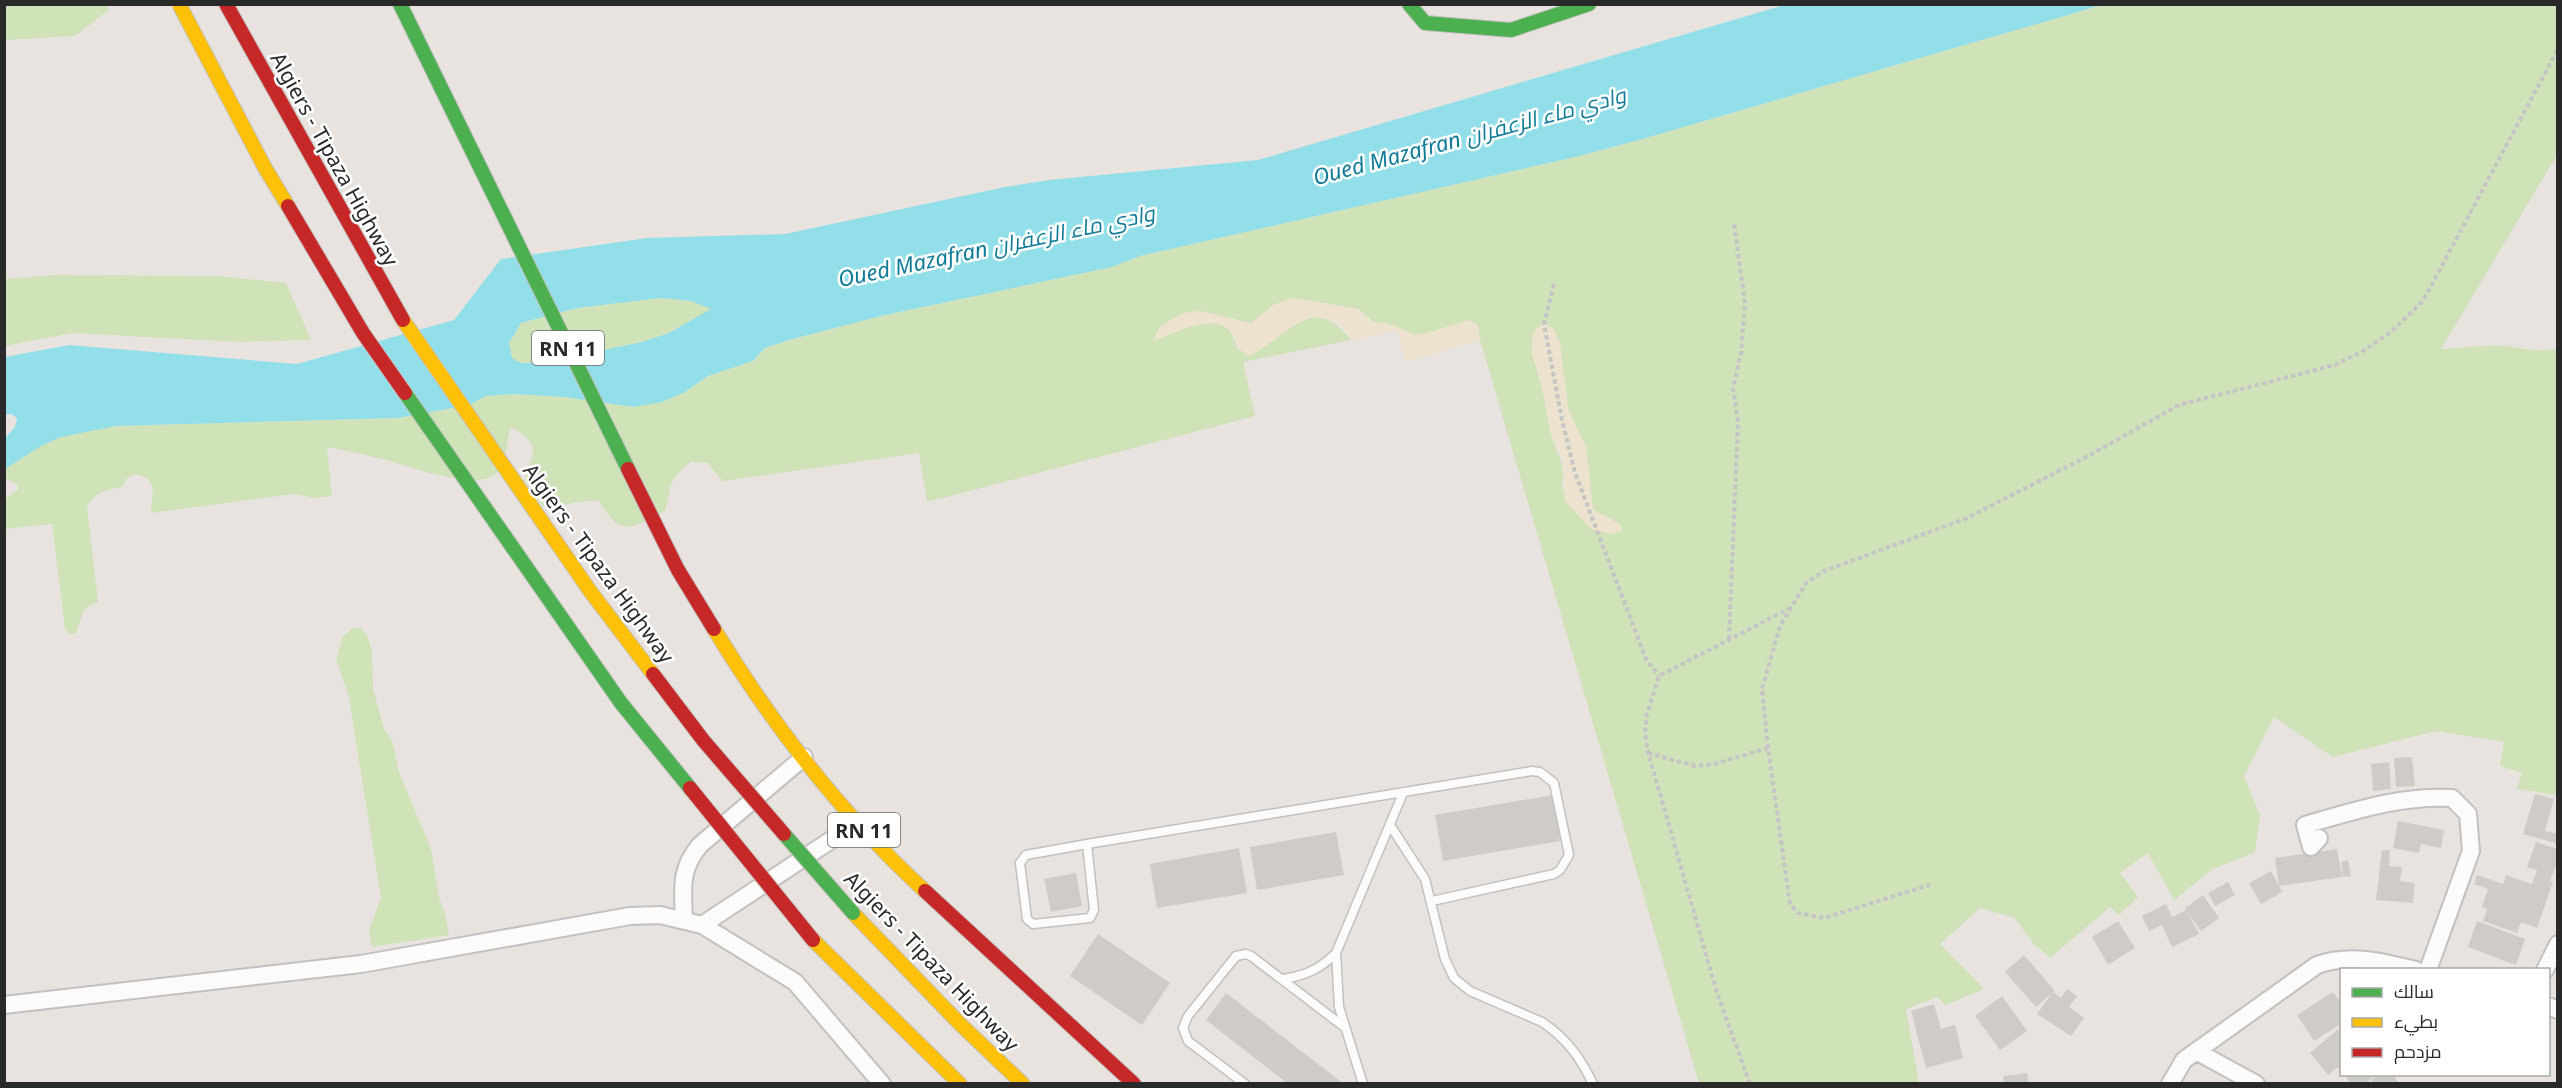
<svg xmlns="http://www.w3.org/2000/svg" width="2562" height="1088" font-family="'Noto Sans',Cairo,sans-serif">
  <rect width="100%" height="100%" fill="#e8e3df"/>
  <!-- green -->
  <path fill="#cfe2b8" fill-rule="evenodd" d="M5,4L106,5L109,10L75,36L5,40Z
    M2102,5H2557V155L2441,349C2463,348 2484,344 2507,346C2527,349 2537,352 2557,349V795L2517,789L2522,773L2500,766L2504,742L2436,731L2333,757L2274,717L2244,776L2260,815L2255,852L2213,869L2174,900L2148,853L2120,873L2138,897L2119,915L2110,907L2050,958L2033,943L2015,918L1980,908L1940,944L1984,989L1945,1005L1937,997L1906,1009L1919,1083H1699L1480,340L1478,325L1469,320L1428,333L1415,335L1387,323L1374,322L1358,309L1293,298L1251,323L1201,311L1160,327L1153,341C1171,334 1212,313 1228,329C1233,334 1236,344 1238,350C1250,346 1263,343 1275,338C1280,335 1285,330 1290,327C1318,309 1333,318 1351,340L1243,362L1255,416L927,502L919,453L723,481L707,463L691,462C666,482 673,484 665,511C631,528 622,539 599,501C581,498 564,508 543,506L525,481C532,448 544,448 511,427C506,441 508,458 498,471C482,495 405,464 382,459C364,454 346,451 327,447L332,496L315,498L294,494L151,513L153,489L148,478L135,474L127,478L122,487C105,490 96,492 87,507L98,601L84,609L76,633L70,634L65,629L52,524L5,529V499L18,489L17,484L5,478L4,469L41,446L61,437L116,426L398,418L469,405L486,396L513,394L565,397L633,407L685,392L708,376L753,361L765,348L789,340L881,316L1112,267L1140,256L1575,157L1639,140ZM1540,378H1565L1568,409L1586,447L1593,510L1612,519L1592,530L1562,488C1566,459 1556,454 1550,429C1546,412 1544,395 1540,378Z
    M57,275L218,276L286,283L311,340L238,342L73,333L5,346V279Z
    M661,298L691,301L712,309L669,333L642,342L543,363H521L512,358L509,343L521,323L577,308Z
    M352,628H361L367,635L372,651L373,688L379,711L384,729L392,740L399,772L431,849L439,897L445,914L449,935L372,947L369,931L381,898L349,698L336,659L343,637Z"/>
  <!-- sand -->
  <path fill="#ede2cd" d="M1293,298L1358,309L1374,322L1393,325L1415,335L1428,333L1469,320L1478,325L1480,340L1406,362L1397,331L1351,340C1347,334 1342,326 1336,322C1304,302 1275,347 1248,356C1233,347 1239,340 1230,330C1214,312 1169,335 1152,342C1167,314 1189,306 1219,315C1229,318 1240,323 1251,323L1273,305Z
    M1544,324L1553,328L1560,343L1568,409L1586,447L1593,510L1620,524L1622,531L1612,534L1592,530L1565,501L1562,458L1550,431L1544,396L1532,354V338L1536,328Z"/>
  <!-- water -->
  <path fill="#93dfe9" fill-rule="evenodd" d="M1784,5H2102L1639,140L1575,157L1140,256L1112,267L881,316L789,340L765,348L753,361L708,376L685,392L662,402L633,407L565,397L513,394L486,396L469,405L398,418L116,426L61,437L41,446L5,469L4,439L15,427L17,418L11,414L5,415V357L69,345L297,364L454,320L501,259L647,238L785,234L1005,187L1049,180L1258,160ZM661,298L691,301L711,309L669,333L642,342L543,363H521L512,358L509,343L521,323L577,308Z"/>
  <!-- building -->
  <path fill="#cfccc8" d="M2412,757L2415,786L2396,787L2394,758Z
    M2389,762L2391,789L2373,791L2371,764Z
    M2535,794L2554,799L2545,831L2558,834V844L2523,834Z
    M1553,795L1560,841L1443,861L1435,815Z
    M2398,821L2444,830L2441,848L2421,844L2419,853L2393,848Z
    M1336,832L1344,875L1257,890L1250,847Z
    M2536,842L2558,849V859L2550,881L2553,882L2537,928L2521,922L2517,933L2483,921L2487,909L2482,907L2488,889L2474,884L2477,875L2503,884L2506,875L2532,884L2537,870L2527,867Z
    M1239,848L1247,893L1157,908L1150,864Z
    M2337,849L2342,877L2279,886L2275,858Z
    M2382,850H2390L2389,866L2402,867L2400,881L2415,883L2413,903L2376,900Z
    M2348,860L2351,876L2343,877L2341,862Z
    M2271,871L2282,892L2261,904L2249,883Z
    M1076,873L1082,906L1051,912L1044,879Z
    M2228,882L2235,895L2215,906L2208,893Z
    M2203,895L2219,918L2201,931L2187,912L2199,934L2172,947L2162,925L2149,931L2142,916L2166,904L2172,917L2186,910L2185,908Z
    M2118,921L2135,948L2108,965L2092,937Z
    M2477,921L2525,939L2516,965L2468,947Z
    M1098,934L1170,983L1142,1025L1070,976Z
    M2024,955L2055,991L2053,992L2061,998L2067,989L2077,996L2069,1007L2084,1018L2071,1036L2037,1014L2052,993L2036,1007L2005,972Z
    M2333,992L2342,1004V1023L2314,1041L2297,1015Z
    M1226,993L1344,1084H1288L1206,1020Z
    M2002,996L2027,1031L2000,1050L1975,1016Z
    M1934,1004L1941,1029L1955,1025L1963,1058L1926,1068L1911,1011Z
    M2338,1029L2342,1033V1072L2337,1067L2328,1075L2310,1053Z
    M2027,1073L2029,1084H2004L2003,1076Z
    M2344,1074H2376L2366,1084H2351Z
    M2379,1074H2393L2399,1084H2374L2371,1080Z"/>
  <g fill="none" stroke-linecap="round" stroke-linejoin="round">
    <defs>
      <path id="lane" d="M1390,825L1425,879L1445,959L1454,978L1470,991L1542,1022C1567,1039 1580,1057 1593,1084
        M1087,844L1094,910L1090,918L1033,924L1027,919L1020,863L1026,855L1087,844L1532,771L1540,772L1554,783L1569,855L1560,870L1554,874L1432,901
        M1282,979C1305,976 1320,969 1336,953
        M1245,1084L1188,1041L1183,1028L1188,1016L1236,956L1246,954L1251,956L1343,1026
        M1363,1084L1339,1007L1336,953L1403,793"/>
      <path id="street" d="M2319,838L2311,847L2305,825C2354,811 2401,795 2452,798L2468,814L2471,851L2428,970
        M684,920C683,889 679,870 700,845L804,757
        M702,925L857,823
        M2545,970L2558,944
        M4,1005L361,964L630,916L660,915L702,925L795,982L882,1084
        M2548,1006L2558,1010
        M2196,1051L2256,1084
        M2170,1084L2184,1060L2317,965C2351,953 2382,962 2416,970"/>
      <path id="fast" d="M400,4L628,469
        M1409,4L1425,23L1511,30L1589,4"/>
      <path id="slow" d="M714,629C772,724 842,815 925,891
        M853,913L960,1024L1023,1084
        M813,940L960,1084"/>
      <path id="jam" d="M628,469L678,570L714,629
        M925,891L1134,1084"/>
    </defs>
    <!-- lane casing -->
    <use href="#lane" stroke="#c2c0c0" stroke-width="11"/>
    <!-- street casing -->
    <use href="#street" stroke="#c2c0c0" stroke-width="20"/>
    <!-- fast casing -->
    <use href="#fast" stroke="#c2c0c0" stroke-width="16"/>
    <!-- slow casing -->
    <use href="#slow" stroke="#c2c0c0" stroke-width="16"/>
    <!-- jam casing -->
    <use href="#jam" stroke="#c2c0c0" stroke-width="16"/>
    <!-- path -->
    <path stroke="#c6c5c5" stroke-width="4" stroke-dasharray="4.5 3" stroke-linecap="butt" d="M1554,284L1544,324L1562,420L1575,473L1646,659L1659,676
      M1729,639L1738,422L1733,388L1741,353L1745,304L1734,223
      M1768,748L1762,689L1780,626L1806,583L1824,571L1965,519L2090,455L2179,405L2335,365L2363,351L2391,332L2423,301L2558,49
      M1648,753L1695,766L1714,764L1768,748L1790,904L1798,913L1824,918L1930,885
      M1750,1084L1717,993L1648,752L1645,732L1647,714L1659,676L1792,607"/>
    <!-- lane -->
    <use href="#lane" stroke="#fcfbfa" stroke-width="8"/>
    <!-- street -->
    <use href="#street" stroke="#fcfbfa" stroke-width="16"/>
    <!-- fast -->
    <use href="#fast" stroke="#4caf50" stroke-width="14"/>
    <!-- slow -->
    <use href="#slow" stroke="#ffc107" stroke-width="14"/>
    <!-- jam -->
    <use href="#jam" stroke="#c62828" stroke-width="14"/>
    <defs>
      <path id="fast-bridge" d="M405,393L621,703L690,788
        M784,834L853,913"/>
      <path id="slow-bridge" d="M179,4L265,168L288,206
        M403,320L590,591L653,674"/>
      <path id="jam-bridge" d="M226,4L403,320
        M288,206L363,333L405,393
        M653,674L703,740L784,834
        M690,788L813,940"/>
    </defs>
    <!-- fast-bridge casing -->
    <use href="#fast-bridge" stroke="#c4c2c1" stroke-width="16" stroke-linecap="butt"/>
    <!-- slow-bridge casing -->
    <use href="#slow-bridge" stroke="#c4c2c1" stroke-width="16" stroke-linecap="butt"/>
    <!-- jam-bridge casing -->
    <use href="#jam-bridge" stroke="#c4c2c1" stroke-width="16" stroke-linecap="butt"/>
    <!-- fast-bridge -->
    <use href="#fast-bridge" stroke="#4caf50" stroke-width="14"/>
    <!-- slow-bridge -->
    <use href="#slow-bridge" stroke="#ffc107" stroke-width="14"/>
    <!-- jam-bridge -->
    <use href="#jam-bridge" stroke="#c62828" stroke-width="14"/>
  </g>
  <g text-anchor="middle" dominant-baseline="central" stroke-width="5" stroke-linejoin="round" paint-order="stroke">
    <!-- shield labels -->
    <g fill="#fff" stroke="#696969" stroke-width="1.5">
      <rect x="532" y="331" width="72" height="34" rx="4.5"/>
      <rect x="828" y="813" width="72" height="34" rx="4.5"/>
    </g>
    <g font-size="20" font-weight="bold" fill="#292929">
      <text x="568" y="348">RN 11</text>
      <text x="864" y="830">RN 11</text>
    </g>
    <!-- street labels -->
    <g font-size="21" fill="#292929" stroke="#fff">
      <text transform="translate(335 159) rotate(61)">Algiers - Tipaza Highway</text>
      <text transform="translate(599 563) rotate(54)">Algiers - Tipaza Highway</text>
      <text transform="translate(932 961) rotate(46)">Algiers - Tipaza Highway</text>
    </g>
    <!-- water labels -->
    <g font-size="22" font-style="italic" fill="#0e7c99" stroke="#fff">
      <text transform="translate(1469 135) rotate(-15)">Oued Mazafran وادي ماء الزعفران</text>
      <text transform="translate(996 245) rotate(-12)">Oued Mazafran وادي ماء الزعفران</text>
    </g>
  </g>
  <!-- border -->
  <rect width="2562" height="1088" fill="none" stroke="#292929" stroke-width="12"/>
  <!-- legend -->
  <rect x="2340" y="968" width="210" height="108" fill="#ffffff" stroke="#a9a9a9" stroke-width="1.5"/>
  <rect x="2352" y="988" width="30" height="9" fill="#4caf50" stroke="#a9a9a9" stroke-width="1.5"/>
  <text x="2394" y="998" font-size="18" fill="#292929">سالك</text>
  <rect x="2352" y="1018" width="30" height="9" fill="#ffc107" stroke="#a9a9a9" stroke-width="1.5"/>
  <text x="2394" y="1028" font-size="18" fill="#292929">بطيء</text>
  <rect x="2352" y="1048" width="30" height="9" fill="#c62828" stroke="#a9a9a9" stroke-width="1.5"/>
  <text x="2394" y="1058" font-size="18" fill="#292929">مزدحم</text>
</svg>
